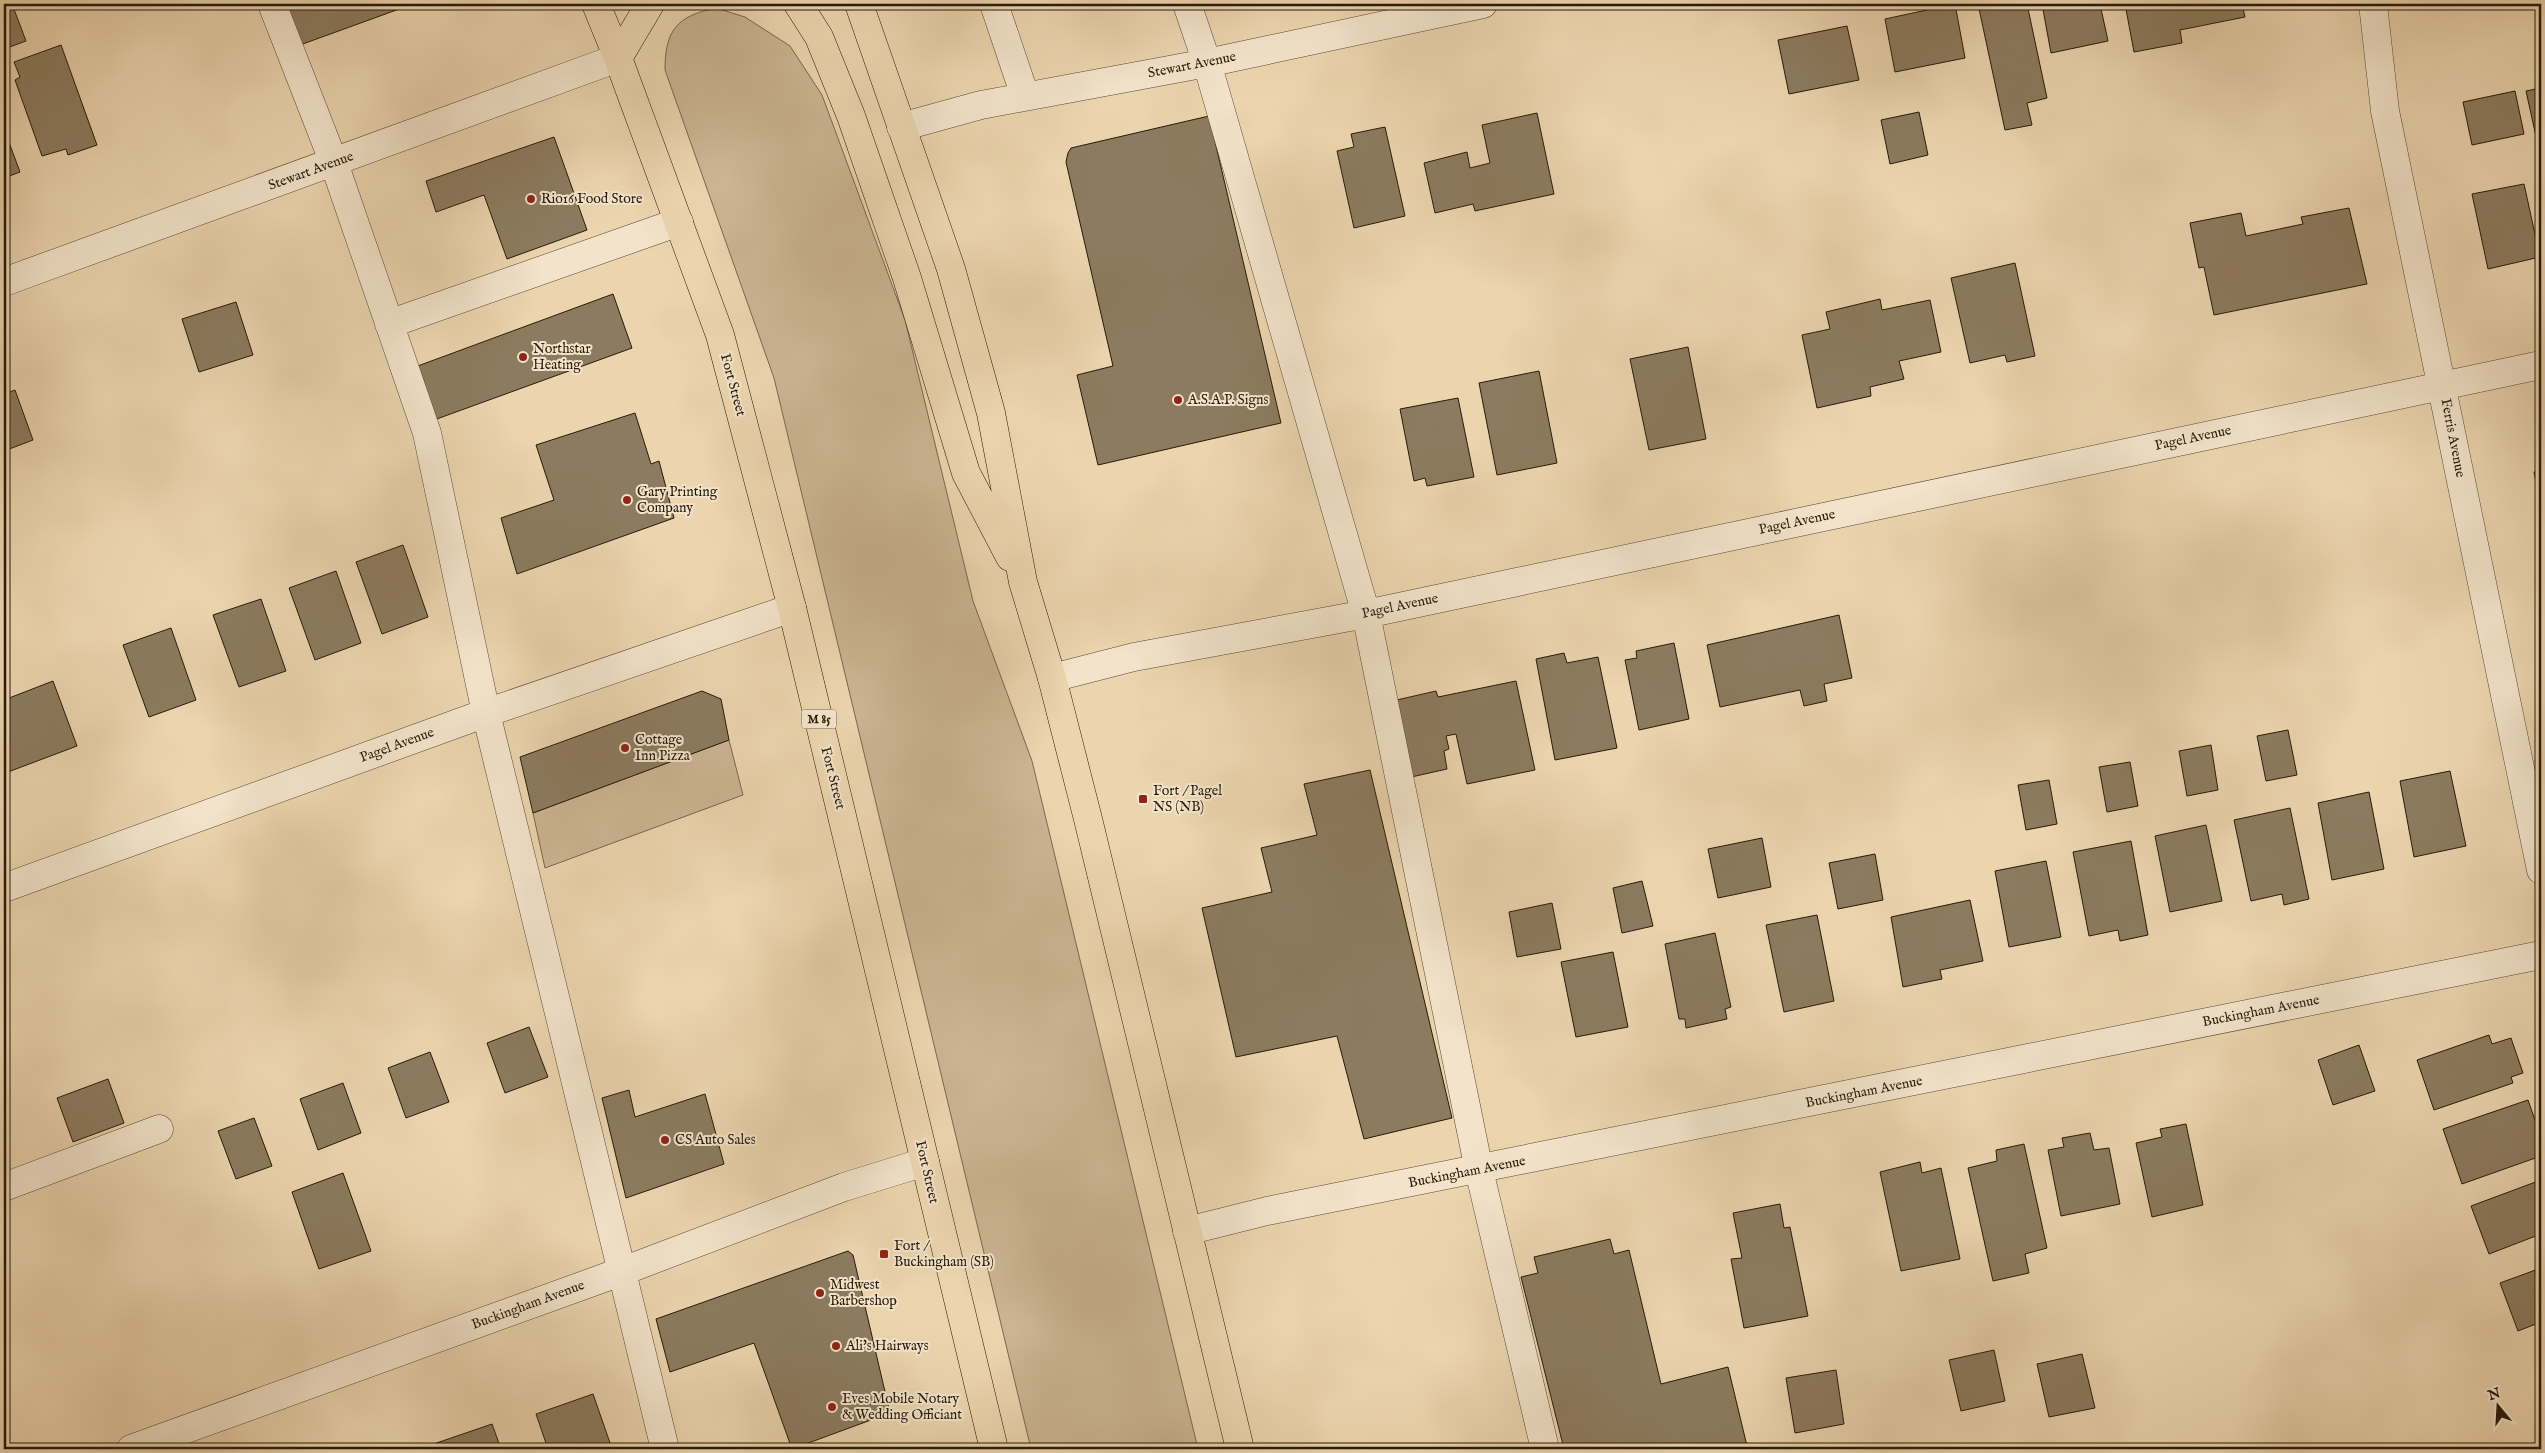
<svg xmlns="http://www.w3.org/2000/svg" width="2545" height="1453" font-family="'IM FELL English',serif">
  <rect width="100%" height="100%" fill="#ebd4ae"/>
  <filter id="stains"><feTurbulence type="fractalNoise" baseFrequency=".004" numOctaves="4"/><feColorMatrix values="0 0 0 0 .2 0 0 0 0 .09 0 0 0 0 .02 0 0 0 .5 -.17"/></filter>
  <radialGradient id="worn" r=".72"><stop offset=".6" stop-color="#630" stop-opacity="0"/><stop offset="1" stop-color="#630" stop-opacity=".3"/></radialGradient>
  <!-- green -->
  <path fill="#cab492" stroke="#78674e" d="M716,8L745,17L790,46L822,95L905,320L973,601L1032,761L1198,1449H1031L774,378L665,70C665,30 677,16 716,8Z
    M729,740L743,795L545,868L533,813Z"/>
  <!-- building -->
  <path fill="#8c7b5f" stroke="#261a09" d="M4,4H12L26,41L4,49Z
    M285,4H413L300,45Z
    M1955,4L1965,58L1895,72L1885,19Z
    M1978,4H2027L2047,98L2027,103L2032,125L2005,130Z
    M2042,4H2100L2108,41L2051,53Z
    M2125,4H2242L2245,17L2180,30L2182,43L2134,52Z
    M1847,26L1859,80L1789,94L1778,40Z
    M61,45L97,145L68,155L66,149L42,156L15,80L20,77L14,62Z
    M2541,88V140L2537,141L2526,91Z
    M2515,91L2524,134L2472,145L2463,102Z
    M1919,112L1928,155L1890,164L1881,120Z
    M1537,113L1554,194L1475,211L1473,204L1435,213L1424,163L1467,152L1470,168L1490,163L1482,125Z
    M1209,116L1281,423L1098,465L1077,375L1113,366L1066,162L1068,153L1071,148Z
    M1385,127L1405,216L1354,228L1337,151L1354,147L1351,134Z
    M4,129L20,172L4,178Z
    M554,137L587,230L507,259L484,195L436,212L426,181Z
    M2524,184L2540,257L2488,269L2472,194Z
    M2349,208L2367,284L2214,315L2204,267L2199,268L2190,223L2241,213L2246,236L2303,224L2301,217Z
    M2015,263L2035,356L2007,362L2005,355L1970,363L1951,278Z
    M613,294L632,348L434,420L415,367Z
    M1880,299L1882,310L1930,300L1941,352L1899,361L1904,379L1870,387L1871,396L1817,408L1802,335L1830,329L1826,312Z
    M236,302L253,355L199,372L182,319Z
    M1688,347L1706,439L1649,450L1630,359Z
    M1539,371L1557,463L1497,475L1479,383Z
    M15,390L33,440L4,451V394Z
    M1458,398L1474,477L1427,486L1425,478L1414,481L1400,409Z
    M635,413L651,464L659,461L674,518L517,574L501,518L554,500L536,445Z
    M2541,470V508L2534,472Z
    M403,545L428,617L382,634L356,562Z
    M336,571L361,643L315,660L289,588Z
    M261,599L286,671L239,687L213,615Z
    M1839,615L1852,678L1824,684L1827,701L1804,706L1800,690L1720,707L1707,645Z
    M171,628L196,700L149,717L123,645Z
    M1674,643L1689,719L1639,730L1625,660L1637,658L1636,651Z
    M1564,653L1567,663L1598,657L1617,748L1555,760L1536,659Z
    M53,681L77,746L8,772L4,761V700Z
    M1516,681L1535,770L1467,784L1456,734L1446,736L1449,749L1444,751L1447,769L1407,778L1388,702L1436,691L1438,697Z
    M702,691L721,699L729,740L533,813L520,757Z
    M2288,730L2297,775L2266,781L2257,736Z
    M2211,745L2218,790L2187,796L2179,751Z
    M2130,762L2138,806L2107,812L2099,767Z
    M1370,770L1452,1118L1364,1139L1337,1036L1236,1057L1202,908L1272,892L1261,848L1317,835L1304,784Z
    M2450,771L2466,846L2414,857L2400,781Z
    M2049,780L2057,824L2026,830L2018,785Z
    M2369,792L2384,869L2332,880L2318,803Z
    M2290,808L2309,899L2284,905L2282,894L2251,901L2234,820Z
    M2206,825L2222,901L2170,912L2155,836Z
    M1762,838L1771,887L1718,898L1708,849Z
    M2131,841L2148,935L2120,941L2118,930L2089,936L2073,852Z
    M1875,854L1883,900L1838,909L1829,863Z
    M2046,861L2061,937L2009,947L1995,871Z
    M1642,881L1653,926L1622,933L1613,888Z
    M1970,900L1983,961L1940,970L1942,979L1903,987L1891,917Z
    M1552,903L1561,949L1517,957L1509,912Z
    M1817,915L1834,1001L1784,1012L1766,925Z
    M1715,933L1731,1007L1725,1009L1727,1019L1686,1028L1685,1019H1679L1665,944Z
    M1613,952L1628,1027L1576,1037L1561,962Z
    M529,1027L548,1077L505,1093L487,1043Z
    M2489,1035L2492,1044L2511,1038L2523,1073L2511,1077L2513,1083L2434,1110L2417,1060Z
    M2359,1045L2375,1091L2333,1105L2318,1060Z
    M430,1052L449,1102L406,1118L388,1068Z
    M108,1079L124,1123L73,1142L57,1098Z
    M343,1083L361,1133L318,1150L300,1099Z
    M629,1090L635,1117L705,1094L724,1164L626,1198L602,1098Z
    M2528,1100L2541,1137V1156L2462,1184L2443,1129Z
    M254,1118L272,1166L236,1179L218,1131Z
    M2186,1124L2203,1205L2152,1217L2136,1143L2162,1137L2160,1129Z
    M2090,1133L2094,1150L2109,1148L2120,1204L2061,1216L2048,1150L2064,1147L2062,1138Z
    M2024,1144L2047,1248L2025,1254L2029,1273L1993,1281L1968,1168L1997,1161L1996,1150Z
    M1920,1162L1922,1173L1941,1168L1960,1259L1901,1271L1880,1172Z
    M343,1173L371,1251L319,1269L292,1192Z
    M2541,1180V1234L2489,1254L2471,1206Z
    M1780,1204L1784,1228L1790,1227L1808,1316L1744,1328L1731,1259L1742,1258L1733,1213Z
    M1610,1239L1614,1254L1629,1250L1661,1384L1728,1367L1747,1446L1733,1449H1564L1521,1277L1538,1273L1534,1257Z
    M848,1251L853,1255L890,1413L792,1449L754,1343L670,1372L656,1319Z
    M2541,1268V1322L2518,1331L2500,1283Z
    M1994,1350L2005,1401L1961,1411L1949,1360Z
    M2082,1354L2095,1408L2049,1417L2037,1364Z
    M1836,1370L1844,1424L1795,1433L1786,1378Z
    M593,1394L610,1443L593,1449H548L536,1414Z
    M492,1424L501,1449H419Z"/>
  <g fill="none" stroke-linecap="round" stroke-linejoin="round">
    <defs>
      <path id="minor" d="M272,4L334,163L427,433L486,713L665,1449
        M994,4L1025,96
        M1187,4L1207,63L1366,614L1479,1170L1545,1449
        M2373,4L2385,111L2541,870
        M901,127L981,105L1207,63L1483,4
        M4,282L618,58
        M389,324L679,222
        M1052,678L1134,657L1366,614L2541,365
        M4,888L486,713L792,608
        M4,1187L159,1129
        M1187,1231L1267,1211L2541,955
        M131,1449L623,1271L844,1187L925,1162"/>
      <path id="major" d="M596,4L618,58L720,335L792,608L994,1449
        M798,4L819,37L851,116L907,278L966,473L1010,557
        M859,4L951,269L991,413L1023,582L1052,678L1088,819L1240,1449
        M618,58L650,4"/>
    </defs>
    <!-- minor casing -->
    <use href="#minor" stroke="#574832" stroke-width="29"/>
    <!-- major casing -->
    <use href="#major" stroke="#261a09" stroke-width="29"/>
    <!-- minor -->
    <use href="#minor" stroke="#f2e3ca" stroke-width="28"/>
    <!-- major -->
    <use href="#major" stroke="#ebd4ae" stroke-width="28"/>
  </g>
  <!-- markers -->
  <g fill="#8f2418" stroke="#f2e3ca" stroke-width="2">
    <circle cx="531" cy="199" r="5"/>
    <circle cx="523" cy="357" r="5"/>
    <circle cx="1178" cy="400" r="5"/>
    <circle cx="627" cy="500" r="5"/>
    <circle cx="625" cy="748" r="5"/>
    <rect x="1138" y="794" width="10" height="10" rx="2.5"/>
    <circle cx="665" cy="1140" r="5"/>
    <rect x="879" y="1249" width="10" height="10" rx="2.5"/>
    <circle cx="820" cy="1293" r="5"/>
    <circle cx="836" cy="1346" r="5"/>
    <circle cx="832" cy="1407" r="5"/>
  </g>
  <g text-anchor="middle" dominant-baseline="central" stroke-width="4" stroke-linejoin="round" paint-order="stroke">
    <!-- shield labels -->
    <rect fill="#f2e3ca" stroke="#635643" stroke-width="1" x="801.5" y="709.5" width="35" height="19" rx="4"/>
    <g font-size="12" font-weight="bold" fill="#261a09">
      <text x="819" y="719">M 85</text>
    </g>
    <!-- street labels -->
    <g font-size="14" fill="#261a09" stroke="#f2e3ca">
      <text transform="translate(1192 65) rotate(-11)">Stewart Avenue</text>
      <text transform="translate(311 171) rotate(-20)">Stewart Avenue</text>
      <text transform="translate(733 385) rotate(75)">Fort Street</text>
      <text transform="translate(2193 438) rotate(-12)">Pagel Avenue</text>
      <text transform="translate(2453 438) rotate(79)">Ferris Avenue</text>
      <text transform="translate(1797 522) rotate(-12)">Pagel Avenue</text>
      <text transform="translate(1400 606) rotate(-12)">Pagel Avenue</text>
      <text transform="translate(397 745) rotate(-20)">Pagel Avenue</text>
      <text transform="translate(833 778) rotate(76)">Fort Street</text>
      <text transform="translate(2261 1011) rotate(-11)">Buckingham Avenue</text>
      <text transform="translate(1864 1092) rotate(-11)">Buckingham Avenue</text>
      <text transform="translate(927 1172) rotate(77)">Fort Street</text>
      <text transform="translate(1467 1172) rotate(-11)">Buckingham Avenue</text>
      <text transform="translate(528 1305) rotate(-20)">Buckingham Avenue</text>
    </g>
    <!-- poi labels -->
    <g font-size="14" fill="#261a09" stroke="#f2e3ca" text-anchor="start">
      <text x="541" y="199">Rio16 Food Store</text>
      <text x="533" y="349">Northstar<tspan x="533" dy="16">Heating</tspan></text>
      <text x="1188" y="400">A.S.A.P. Signs</text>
      <text x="637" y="492">Gary Printing<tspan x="637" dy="16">Company</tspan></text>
      <text x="635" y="740">Cottage<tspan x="635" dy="16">Inn Pizza</tspan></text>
      <text x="1153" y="791">Fort / Pagel<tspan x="1153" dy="16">NS (NB)</tspan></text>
      <text x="675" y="1140">CS Auto Sales</text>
      <text x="894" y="1246">Fort /<tspan x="894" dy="16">Buckingham (SB)</tspan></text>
      <text x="830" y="1285">Midwest<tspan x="830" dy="16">Barbershop</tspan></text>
      <text x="846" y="1346">Ali's Hairways</text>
      <text x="842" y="1399">Eves Mobile Notary<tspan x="842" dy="16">&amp; Wedding Officiant</tspan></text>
    </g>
  </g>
  <!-- margin -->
  <rect width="2545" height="1453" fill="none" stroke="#ebd4ae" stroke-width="20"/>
  <rect x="5" y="5" width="2535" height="1443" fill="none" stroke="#261a09" stroke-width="2.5"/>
  <rect x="10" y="10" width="2525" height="1433" fill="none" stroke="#261a09"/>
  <!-- north arrow -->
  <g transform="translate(2498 1406) rotate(342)" stroke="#f2e3ca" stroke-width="4" paint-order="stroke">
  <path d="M0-4L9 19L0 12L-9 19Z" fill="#261a09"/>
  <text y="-8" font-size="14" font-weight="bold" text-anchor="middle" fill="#261a09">N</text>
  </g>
  <rect width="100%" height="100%" filter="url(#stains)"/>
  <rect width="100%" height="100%" fill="url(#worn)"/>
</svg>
